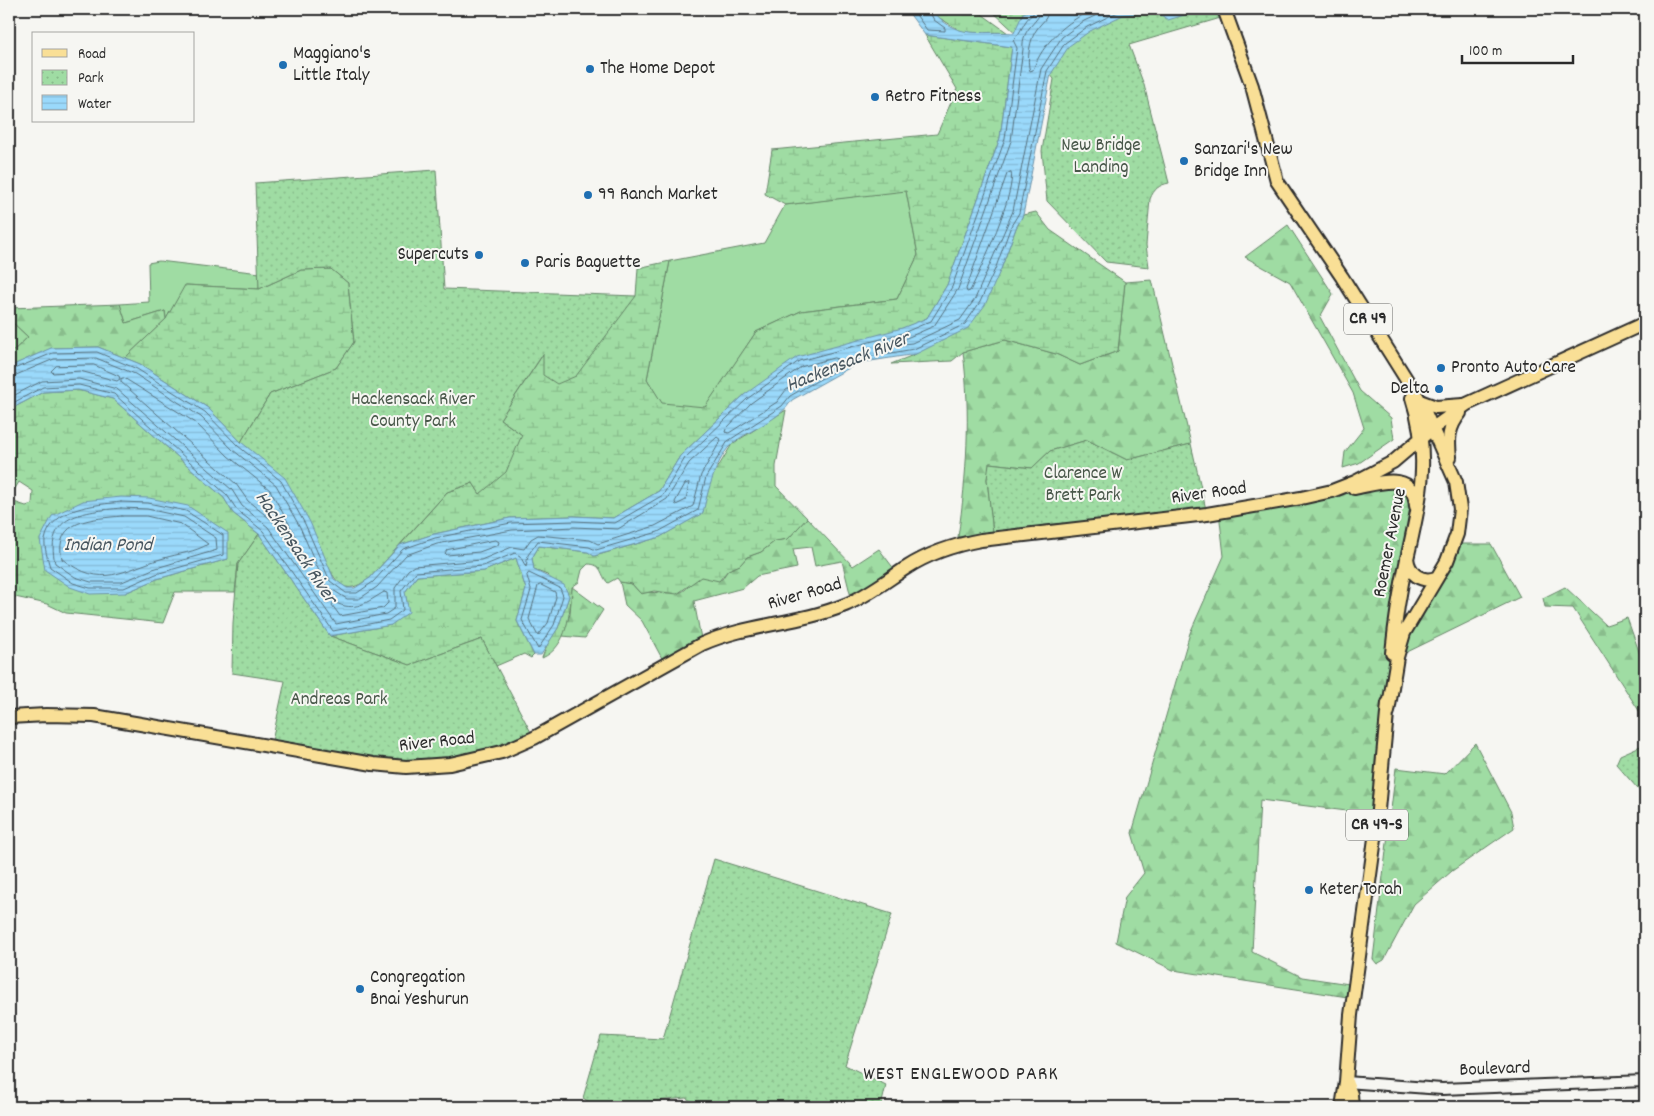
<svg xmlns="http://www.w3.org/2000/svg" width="1654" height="1116" font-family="Dekko,sans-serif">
  <defs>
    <pattern id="forest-firs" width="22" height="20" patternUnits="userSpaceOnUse" patternTransform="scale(1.25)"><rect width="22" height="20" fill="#9fdca3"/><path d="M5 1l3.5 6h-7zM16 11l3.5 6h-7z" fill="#89bd8c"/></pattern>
    <pattern id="wetland-marsh" width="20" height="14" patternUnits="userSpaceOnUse" patternTransform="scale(1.25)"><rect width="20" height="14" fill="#9fdca3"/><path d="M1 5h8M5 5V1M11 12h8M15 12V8" fill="none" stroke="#89bd8c"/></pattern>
    <pattern id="park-dots" width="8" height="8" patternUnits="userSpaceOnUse" patternTransform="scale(1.25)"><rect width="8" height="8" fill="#9fdca3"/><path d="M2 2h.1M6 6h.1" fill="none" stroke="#89bd8c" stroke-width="1.8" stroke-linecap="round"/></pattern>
    <pattern id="water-rules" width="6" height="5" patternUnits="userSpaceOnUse" patternTransform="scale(1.25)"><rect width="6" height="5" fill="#9ad9fb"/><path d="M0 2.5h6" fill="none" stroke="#85bad7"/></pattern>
  </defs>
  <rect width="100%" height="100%" fill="#f6f6f2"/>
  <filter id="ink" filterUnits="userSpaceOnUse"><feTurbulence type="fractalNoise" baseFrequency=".02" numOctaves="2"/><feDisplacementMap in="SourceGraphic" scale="10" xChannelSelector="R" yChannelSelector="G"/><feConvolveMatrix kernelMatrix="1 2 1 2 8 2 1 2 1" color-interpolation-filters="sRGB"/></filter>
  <g filter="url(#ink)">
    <!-- grass -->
    <path fill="#9fdca3" stroke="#658467" d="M906,190L918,255L897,299L801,311L756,332L705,408L662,404L647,379L670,261L764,243L785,205Z
      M159,261L260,273L259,289L186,285L166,319L165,311L126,323L120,304L149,302L148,263Z
      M9,319L28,337L9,355Z"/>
    <!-- forest -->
    <path fill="url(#forest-firs)" stroke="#658467" d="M1288,225L1333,294L1320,317L1360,391L1391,418L1394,439L1359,463L1343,468L1345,452L1364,428L1353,393L1290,282L1245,257Z
      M1152,280L1191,444L1127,460L1087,440L1050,451L1032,468L990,463L987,479L993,532L958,537C967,475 971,414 963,352L1005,340L1056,354L1080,365L1118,351L1125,282Z
      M120,304L126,323L165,311L166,319L125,358L98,347L52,348L9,367V355L28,337L9,319V308Z
      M1380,482L1412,492L1407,558L1378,815L1260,800L1252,952L1302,977L1356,985L1354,998L1173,970L1116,942L1125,897L1144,873L1132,833L1190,633L1224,556L1219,512Z
      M807,518L853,566L879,549L898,574L852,601L842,561L815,566L811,547L793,549L797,568L757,576L743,588L694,601L702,644L665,664L642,621L625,605L620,582L632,584L639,592C646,592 677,594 681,592C689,589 691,580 699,577C708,575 714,581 722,579L728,570L740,565L747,557L761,552L775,541L788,539Z
      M1454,544H1491L1520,597L1397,657Z
      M572,587L603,610L585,638L562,636L570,614Z
      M1565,587L1606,625L1627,618L1645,668V720L1573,608L1545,607L1543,598Z
      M1475,743L1511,812L1514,828L1452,871L1414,904L1384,960L1377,964L1373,959L1396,768L1445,774Z"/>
    <!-- wetland -->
    <path fill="url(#wetland-marsh)" stroke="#658467" fill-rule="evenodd" d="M932,9H975L1008,33H964L938,17Z
      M925,35L1012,47L1000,138L947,285L927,318L744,395L680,456L659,491L613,518L574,516L510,518L434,534L400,545L447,492L473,483L480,494L522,435L500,419L544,353L636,296L638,268L670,261L647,379L662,403L705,407L756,332L801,311L897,299L918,255L906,191L785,205L765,194L772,150L937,134L957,89Z
      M1036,212L1050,230L1125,282L1118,351L1080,365L1056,354L1005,340L963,352L952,361L891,364L916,354L1001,269L1016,228L1023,215Z
      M331,269L348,283L354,342L336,368L270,394L241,442L208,408L140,364L125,358L166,319L185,285L259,289L301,270Z
      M78,390L113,399L224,498L233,513L259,534L238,564L235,592H175L163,623L66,613L47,604L15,597L9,599V410L43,392ZM19,482L33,491L32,504L26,506L14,502L13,492ZM83,501L228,559L157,579L125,593Z
      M786,410L776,466V486L807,518L788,539L775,541L761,552L747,557L740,565L728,570L719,581L701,577L677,594L654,591L641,594L632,584L620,582L617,578L608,583C600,575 603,564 588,564L582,570L579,582L572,587C570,612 568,647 542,658L548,642L558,628L569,596L547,575L534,570L532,558L539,546L588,552L595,556L660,537L702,513L711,479L732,444Z
      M516,558L526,589L517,621L534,655L531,658L524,654L496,666L482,639L410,665L330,636L391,625L405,592L417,576L484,571Z"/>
    <!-- park -->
    <path fill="url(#park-dots)" stroke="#658467" d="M990,9H1220L1224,17L1129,45L1144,85L1169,183C1159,185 1154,189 1150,199L1146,245L1149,267L1106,262L1047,201L1042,151L1054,79L1020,37Z
      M436,170L444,289L636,296L576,376L557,384L543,375V354L500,419L522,435L506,472L480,494L473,483L447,492L370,578C349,593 340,591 328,566L241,442L270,394L336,368L354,342L348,283L331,269L301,270L259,289L255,183Z
      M1087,440L1127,460L1191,444L1207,514L979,534L993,532L987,479L989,463L1032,468L1050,451Z
      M259,534L330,636L410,665L482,639L534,738L431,766L271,746L285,681L232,673L233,623L238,564Z
      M1645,744V797L1616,764L1620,755Z
      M714,859L892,914L845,1065L886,1085L881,1107H702L686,1098L597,1107L583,1098L601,1036L663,1039Z"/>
    <!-- water -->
    <path fill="url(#water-rules)" stroke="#6e93a8" d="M906,9H932C955,41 980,30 1014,33L1023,13L1036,9H1204L1168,20L1157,12L1123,15L1090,31L1069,46L1051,74L1023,215L1016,228L1001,269L985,305L968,328L916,354L858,363L792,400C779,421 752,428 733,443C717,456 707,493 703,513L660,537L594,556L588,552L539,546L532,558L534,570L564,585L569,596L558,628L541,655H534L517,621L526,589L516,558L484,571L417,576L405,592L409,612L391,625L330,636L259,534L233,513L224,498L113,399L78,390L43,392L9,410V367L51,348L98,347L140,364L208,408L241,442L285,478L310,522L334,579L347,588H355L370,578L400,545L434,534L510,518L574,516L613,518L659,491L680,456L744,395L797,357L902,328L927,318L947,285L1000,138L1012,47L925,35Z
      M121,497L149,498L188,506L228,533V559L157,579L125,593L90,594L70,587L45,570L40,539L52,516L83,501Z"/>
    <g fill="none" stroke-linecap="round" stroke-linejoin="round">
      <!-- shore -->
      <path stroke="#57717e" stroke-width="1" d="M912,9L927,30L945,31V28L934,20L928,9
        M1041,9C1040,23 1021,27 1023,49L1011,141L958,289L934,326L902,340V344L912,343L960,320L975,299L1013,211L1041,69L1062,37L1084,21L1110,9
        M1048,9C1048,20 1042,21 1037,29C1030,37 1026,62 1030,71L1033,70C1043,42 1066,22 1093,9
        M1011,172C1017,190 980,271 970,291L967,292L966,289L1007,174Z
        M834,358L837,359L836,362L786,390L777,402L729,433L725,432L726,429L751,403L801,367Z
        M94,365L119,376L120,379L117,381L80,371L53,373L51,371L56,366Z
        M9,371L53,353L97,352L137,369L205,412L238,446L281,481L305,524L330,581L346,593H357L373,582L403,549L435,538L511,523L574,521L615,523L663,495L685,458L747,399L799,361L903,333L931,321L952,287L1005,139L1017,48L1013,40C1022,33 1023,20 1033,14L1034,9
        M9,378L54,359L96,358L135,374L201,417L233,450L276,485L300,527L325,585L347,599H359L377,587L406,555L437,544L512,530L574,527L618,529L667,499L689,463L717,437L721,440L701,475L693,506L655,526L598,544L590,540L538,535L531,539L524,549L512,547L481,560L414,566L408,570L395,588V608L386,614L336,624L268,527L242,506L232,490L117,389L79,379L42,381L9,398
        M124,378L196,423L228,456L270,490L293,531L304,559H300L274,522L248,501L236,484L121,382V379Z
        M9,405L43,387L79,385L114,394L227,495L237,510L263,531L333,631L389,620L403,610L401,591L416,572L483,566L515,553L520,556L526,567L528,555L538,541L589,547L596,550L658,532L698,510L706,477L728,441L782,406L790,396L856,359L914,349L965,324L980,302L996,267L1011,226L1019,213L1047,71L1065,43L1087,27L1122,10L1136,9
        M689,483L686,500L676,505L675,502L685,484Z
        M121,502L148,503L186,511L223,535V555L156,574L124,588H90L73,583L50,567C48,560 44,547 45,540C51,507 96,505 121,502Z
        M121,508L147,509L184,517L216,538L217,550L153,569L122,582H91L75,577L55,563C44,514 84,512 121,508Z
        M122,516H146L181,524L208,544C196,552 177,554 164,558C121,570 104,590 62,559C53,519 93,519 122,516Z
        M496,540L499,542L498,545L479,552L447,555L445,553L447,550Z
        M529,573L560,588L563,596L554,625L538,649L522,620L531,590L527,576Z
        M541,585L555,592L556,597L548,623L538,636L529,619L538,586Z
        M384,592L387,593L388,603L383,608L340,616L332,605L334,602C355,613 367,602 384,592Z"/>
      <defs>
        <path id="minor" d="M1346,1082L1442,1089L1645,1081"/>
        <path id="major" d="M1224,9L1252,86L1277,181L1342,277L1420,401L1456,482L1460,509L1457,534L1447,561L1404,633L1397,657L1388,712
          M1420,401L1436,407L1463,405
          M1450,457C1448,439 1448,428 1460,413
          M1354,488C1377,484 1414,469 1416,506
          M1407,558C1409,574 1421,583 1436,578
          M1392,653C1395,622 1400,590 1407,559C1420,501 1431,456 1412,398
          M9,717L46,715L94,716L373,764L406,767L450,764L502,752L534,738L702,644C747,624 799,624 845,605C867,596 886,581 906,568C929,553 954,545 981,540L1207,514L1301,498L1332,491L1355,482L1393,462L1433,428L1467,404L1645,323
          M1346,1082L1351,1094L1352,1107
          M1342,1107L1346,1082L1351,1015L1376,831L1388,703"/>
      </defs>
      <!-- minor casing -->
      <use href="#minor" stroke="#2b2b2b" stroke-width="14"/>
      <!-- major casing -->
      <use href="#major" stroke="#2b2b2b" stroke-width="16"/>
      <!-- minor -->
      <use href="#minor" stroke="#f6f6f2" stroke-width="10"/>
      <!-- major -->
      <use href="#major" stroke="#f9df96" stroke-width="12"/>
    </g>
  </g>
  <!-- markers -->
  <g fill="#1f6fb2" stroke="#f6f6f2" stroke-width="2">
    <circle cx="283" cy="65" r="5"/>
    <circle cx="590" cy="69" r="5"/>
    <circle cx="875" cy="97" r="5"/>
    <circle cx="1184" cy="161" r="5"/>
    <circle cx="588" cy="195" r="5"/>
    <circle cx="479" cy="255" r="5"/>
    <circle cx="525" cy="263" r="5"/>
    <circle cx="1441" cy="368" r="5"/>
    <circle cx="1439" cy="389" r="5"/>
    <circle cx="1309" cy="890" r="5"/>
    <circle cx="360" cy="989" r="5"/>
  </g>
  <g text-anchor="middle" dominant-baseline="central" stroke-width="4" stroke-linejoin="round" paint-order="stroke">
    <!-- shield labels -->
    <g fill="#f6f6f2" stroke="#686867" stroke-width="1">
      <rect x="1344" y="303.5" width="48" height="31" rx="4"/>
      <rect x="1346" y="809.5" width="62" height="31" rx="4"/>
    </g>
    <g font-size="18" font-weight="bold" fill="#2b2b2b">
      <text x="1368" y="319">CR 49</text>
      <text x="1377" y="825">CR 49-S</text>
    </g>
    <!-- poi labels -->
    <g font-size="19" fill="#2b2b2b" stroke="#f6f6f2" text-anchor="start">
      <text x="293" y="54">Maggiano's<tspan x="293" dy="22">Little Italy</tspan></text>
      <text x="600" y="69">The Home Depot</text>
      <text x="885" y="97">Retro Fitness</text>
      <text x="1194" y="150">Sanzari's New<tspan x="1194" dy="22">Bridge Inn</tspan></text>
      <text x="598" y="195">99 Ranch Market</text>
      <text x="469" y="255" text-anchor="end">Supercuts</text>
      <text x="535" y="263">Paris Baguette</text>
      <text x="1451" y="368">Pronto Auto Care</text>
      <text x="1429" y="389" text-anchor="end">Delta</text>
      <text x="1319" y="890">Keter Torah</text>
      <text x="370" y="978">Congregation<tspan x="370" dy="22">Bnai Yeshurun</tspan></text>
    </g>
    <!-- park labels -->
    <g font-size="19" fill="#485749" stroke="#f6f6f2">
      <text x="1101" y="146">New Bridge<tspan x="1101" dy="22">Landing</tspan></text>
      <text x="413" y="400">Hackensack River<tspan x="413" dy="22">County Park</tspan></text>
      <text x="1083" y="474">Clarence W<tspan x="1083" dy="22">Brett Park</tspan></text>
      <text x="339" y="700">Andreas Park</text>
    </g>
    <!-- street labels -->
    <g font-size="19" fill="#2b2b2b" stroke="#f6f6f2">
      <text transform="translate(1209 494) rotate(-8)">River Road</text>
      <text transform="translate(1391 543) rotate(-79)">Roemer Avenue</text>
      <text transform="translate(805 595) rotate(-16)">River Road</text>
      <text transform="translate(437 743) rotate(-6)">River Road</text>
      <text transform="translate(1495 1070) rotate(-2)">Boulevard</text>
    </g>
    <!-- water labels -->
    <g font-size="20" font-style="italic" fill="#47565f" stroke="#f6f6f2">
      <text transform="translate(848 363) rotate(-22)">Hackensack River</text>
      <text x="108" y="546">Indian Pond</text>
      <text transform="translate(295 548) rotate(56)">Hackensack River</text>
    </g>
    <!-- neighbourhood labels -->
    <g font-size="20" letter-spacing="1" fill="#2b2b2b" stroke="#f6f6f2">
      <text x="961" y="1075">WEST ENGLEWOOD PARK</text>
    </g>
  </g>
  <!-- margin -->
  <rect width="1654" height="1116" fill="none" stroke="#f6f6f2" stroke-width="30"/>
  <rect x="15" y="15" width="1624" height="1086" fill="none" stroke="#2b2b2b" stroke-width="2" filter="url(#ink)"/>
  <!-- legend -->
  <rect x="32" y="32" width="162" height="90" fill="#f6f6f2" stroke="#a5a5a2"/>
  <rect x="42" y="49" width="25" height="8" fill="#f9df96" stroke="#a5a5a2"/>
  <text x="78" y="58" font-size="15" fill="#2b2b2b">Road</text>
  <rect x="42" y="70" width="25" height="15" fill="url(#park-dots)" stroke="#a5a5a2"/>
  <text x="78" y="82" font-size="15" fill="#2b2b2b">Park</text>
  <rect x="42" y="95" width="25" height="15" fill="url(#water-rules)" stroke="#a5a5a2"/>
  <text x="78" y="108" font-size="15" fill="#2b2b2b">Water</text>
  <!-- scale -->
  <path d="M1462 55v8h111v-8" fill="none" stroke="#2b2b2b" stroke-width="2.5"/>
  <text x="1469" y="55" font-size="15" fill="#2b2b2b" stroke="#f6f6f2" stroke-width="4" paint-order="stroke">100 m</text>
</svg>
